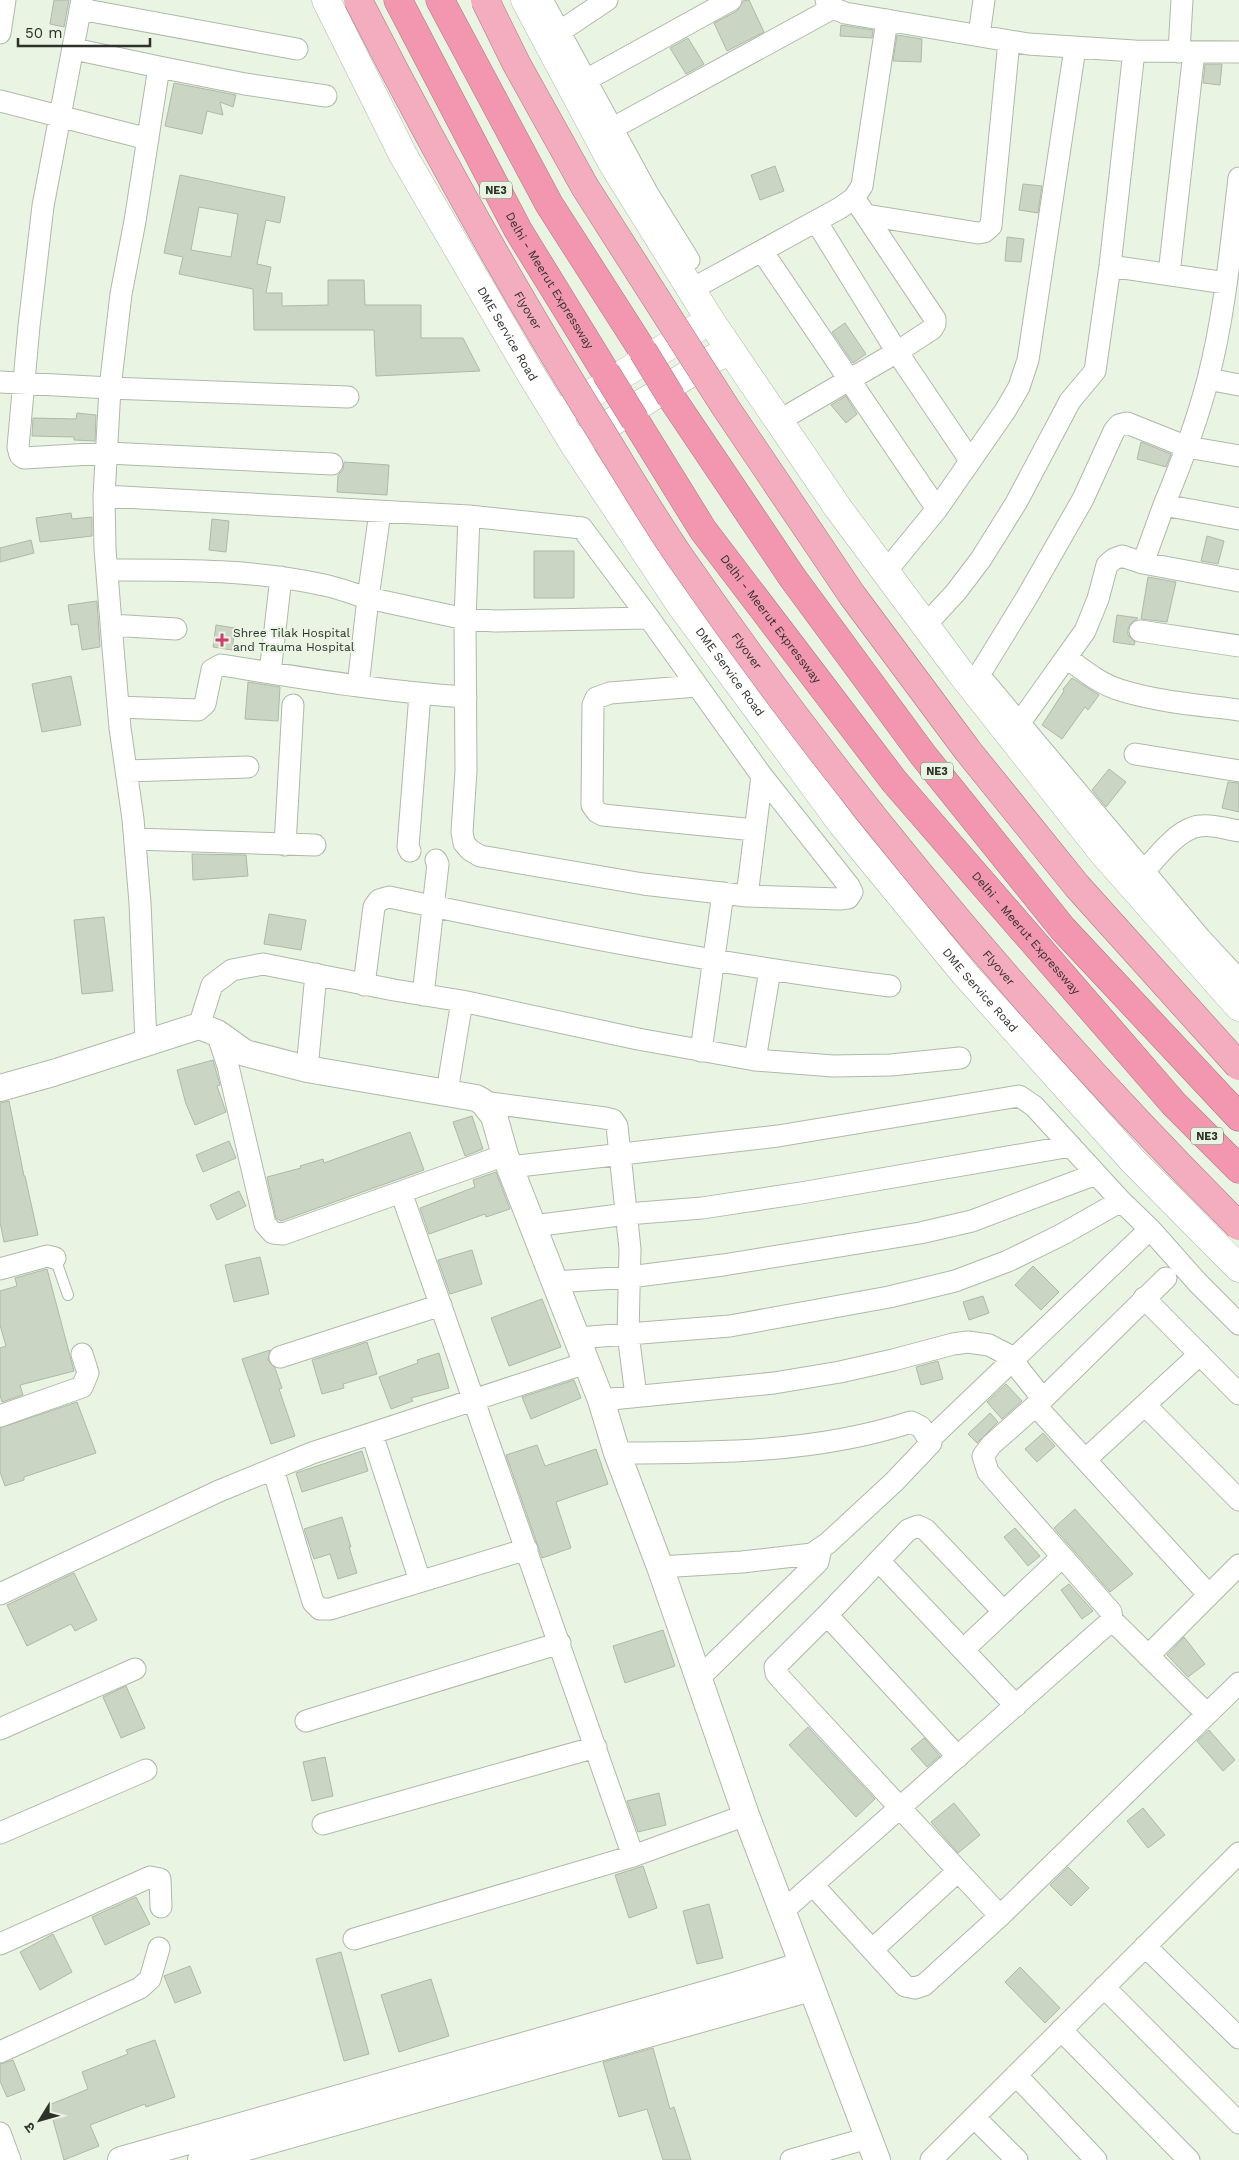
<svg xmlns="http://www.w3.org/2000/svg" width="1239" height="2160" font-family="'Work Sans','Noto Sans Devanagari',sans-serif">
  <rect width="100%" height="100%" fill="#e9f4e3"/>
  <!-- building -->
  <path fill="#cad5c4" stroke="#aeb9a8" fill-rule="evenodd" d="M54,0H69L64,27L50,24Z
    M749,0L764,32L727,51L714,23L737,11L743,1Z
    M841,25L873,30L872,38L840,36Z
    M897,35L922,39L921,62L893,61Z
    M688,38L704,64L686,74L670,48Z
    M1205,64H1222L1220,85L1203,83Z
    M174,83L236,95L233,107L220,102L223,115L207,111L202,134L165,126Z
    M775,166L784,191L760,200L751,175Z
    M180,175L285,197L280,223L266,220L257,264L271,267L266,293H282V306L328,305V280H364L365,305H421V338H463L480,371L376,376L374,330H254L253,289L179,274L183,257L164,253ZM199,207L238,214L231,257L191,250Z
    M1023,184L1042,186L1038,213L1019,210Z
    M1007,237L1024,239L1021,262L1005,261Z
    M845,323L866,354L853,363L832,332Z
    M846,396L857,414L846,423L831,405Z
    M77,413L96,415L95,441L74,440V437L32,436L33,418L76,419Z
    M1141,442L1171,454L1166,467L1137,459Z
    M344,462L389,465L387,495L337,492L338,475L343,470Z
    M71,513L72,519L92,517V536L40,542L36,518Z
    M212,519L229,521L226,552L209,550Z
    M1207,536L1224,541L1218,564L1201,561Z
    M31,540L34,553L0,562V548Z
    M534,551H574V598H534Z
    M1148,577L1176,582L1167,622L1141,619Z
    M97,601L100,647L82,650L78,624L71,625L68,605Z
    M1117,615L1138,618L1131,623L1128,629V635L1135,642L1134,645L1113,642Z
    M216,625L235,628L232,650L213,647Z
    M71,676L81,725L42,732L32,684Z
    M1072,678L1099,695L1088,710L1085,707L1062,739L1042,725L1064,691L1063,689Z
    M248,682L280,687L278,721L245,719Z
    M1109,769L1126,782L1106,807L1092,790Z
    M1228,782L1239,783V812L1222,808Z
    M192,854L246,855L248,876L193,880Z
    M269,914L306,920L301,950L264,944Z
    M104,917L113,991L82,994L74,920Z
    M213,1060L220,1085L217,1086L226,1112L195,1125L186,1104L177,1070Z
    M9,1101L24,1176H25L38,1235L4,1242L0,1222V1103Z
    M472,1116L483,1149L465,1156L453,1122Z
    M410,1132L424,1170L281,1221L276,1218L267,1177L301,1168L300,1166L323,1159L324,1163Z
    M229,1141L236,1158L203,1172L196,1155Z
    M496,1172L510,1209L486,1217L485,1214L429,1234L420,1208L475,1187L473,1180Z
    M239,1191L246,1206L217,1220L210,1205Z
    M472,1250L482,1284L450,1294L438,1260Z
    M260,1257L269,1294L234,1302L225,1265Z
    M1033,1266L1059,1292L1041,1310L1015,1285Z
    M47,1269L74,1371L20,1385L23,1395L2,1402L0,1395V1348L6,1346L0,1325V1291L17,1286L15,1278Z
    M983,1296L989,1313L969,1320L963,1302Z
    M542,1299L561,1347L509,1366L491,1318Z
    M367,1342L377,1374L343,1384L344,1388L322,1394L312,1360Z
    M270,1350L268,1360L275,1368L282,1388L279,1389L295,1436L271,1444L242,1359Z
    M439,1353L449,1388L411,1398L413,1401L391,1409L379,1377L418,1363L417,1360Z
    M938,1361L943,1379L921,1385L916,1367Z
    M574,1380L581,1398L531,1419L522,1397Z
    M1006,1384L1022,1401L1002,1419L987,1402Z
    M77,1402L96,1453L24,1477V1480L5,1486L0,1472V1428Z
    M990,1413L998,1422L977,1443L968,1434Z
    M1043,1433L1055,1446L1037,1462L1025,1449Z
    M537,1445L545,1466L596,1449L608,1484L556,1502L571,1548L542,1558L506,1455Z
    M362,1451L368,1471L302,1492L296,1473Z
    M1075,1509L1133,1574L1110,1592L1054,1528Z
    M342,1517L351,1547H349L357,1573L338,1579L330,1554L314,1559L304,1529Z
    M1015,1528L1040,1556L1028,1566L1004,1537Z
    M74,1573L97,1620L75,1631L71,1624L27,1646L7,1605Z
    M1069,1584L1093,1611L1082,1619L1061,1590Z
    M663,1630L675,1666L625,1683L613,1646Z
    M1184,1637L1205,1664L1188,1677L1167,1655Z
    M126,1686L145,1728L121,1738L103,1697Z
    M808,1727L875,1799L856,1817L789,1745Z
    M1209,1730L1235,1760L1223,1771L1197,1741Z
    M924,1738L940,1756L927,1767L911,1749Z
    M325,1757L333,1796L312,1801L303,1762Z
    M659,1793L666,1825L638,1832L627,1801Z
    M954,1803L980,1835L958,1853L931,1822Z
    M1143,1808L1165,1835L1148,1848L1127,1821Z
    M643,1866L657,1908L629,1918L615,1875Z
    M1068,1867L1089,1888L1071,1906L1050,1885Z
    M136,1897L150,1924L105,1945L92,1917Z
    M709,1904L723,1958L697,1964L683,1911Z
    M53,1934L72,1972L40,1990L20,1952Z
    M341,1952L369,2054L344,2061L316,1959Z
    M190,1966L201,1993L175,2003L164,1976Z
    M1020,1967L1060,2008L1045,2023L1005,1982Z
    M431,1979L449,2036L399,2052L381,1995Z
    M155,2040L175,2097L146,2107L145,2104L90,2125L99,2146L64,2160L49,2105L88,2089L82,2072L128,2054L126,2050Z
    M653,2048L670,2109L674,2107L691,2160H663L647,2109L619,2117L603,2062Z
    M13,2060L25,2090L7,2097L0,2081V2064Z"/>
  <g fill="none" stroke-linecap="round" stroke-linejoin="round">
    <defs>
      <path id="service" d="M55,1258L68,1295"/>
      <path id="minor" d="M82,0L43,206L29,326L18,447L20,455L24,458L108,453L332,464
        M542,0L648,194L689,260
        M826,0L833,8L845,13L1028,44L1134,51L1239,52
        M80,9L297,49
        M559,32L607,0
        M0,33L5,0
        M979,35L984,0
        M74,49L159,67
        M1179,52L1182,0
        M586,80L731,0
        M0,101L148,139
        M613,128L833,8
        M1239,178C1231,245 1225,313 1208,379C1197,422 1181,464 1164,505L1239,519
        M866,215L978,233L984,232L991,226L1009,41
        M816,221L897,352L970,460
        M762,251L937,509
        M1110,266L1226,283
        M1169,274L1194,52
        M703,283L840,208L854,198L862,186L887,20
        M1208,379L1239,385
        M0,382L110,388L348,397
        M787,416L897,352L932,329L935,324V319L854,198
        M104,496L469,516L582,528L649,618L762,776L849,886L852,892L848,898L840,899L747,896L643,884L480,856L470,850L464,843L462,832L466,771L465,619L469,516
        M1143,563L1164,505
        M892,564L937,509L1005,411L1019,387L1028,360L1075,48
        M107,570C179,570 253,569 324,585C339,588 353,594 368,598L380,512
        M932,618L956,592L981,559L1016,503L1070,401L1095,371L1110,266L1134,51
        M111,625L176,629
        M1140,631L1239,646
        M1067,658C1083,670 1100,684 1120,690C1158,702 1200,705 1239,710
        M270,673L281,577
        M979,675L1027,597L1083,499L1114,431L1119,425L1127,423L1187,447L1239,456
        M983,680L1200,938L1239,980
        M358,686L368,598L465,619L495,621L649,618
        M697,686L610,693L596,698L593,705L592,805L597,812L603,815L755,830
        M118,707L198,710L205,704L212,670L221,665C303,678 384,692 466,697
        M1011,735L1085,631L1098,599L1107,565L1114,559L1122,556L1143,563L1239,581
        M1135,754L1239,771
        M127,771L248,767
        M135,839L315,845
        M285,845L293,705
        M410,851L408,847L420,694
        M1135,882C1151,865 1176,828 1200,826C1212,824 1227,829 1239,831
        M747,896L762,776
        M364,985L374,907L379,900L389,897C555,932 721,965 890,986
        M423,995L438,864L436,860
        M199,1026L212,985L232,970L263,964L394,990L462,1001L638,1039L755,1060L833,1066L891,1065L960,1058
        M217,1033L228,1066L265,1224L273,1233L283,1234L505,1155
        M146,1042L140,903L133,819L120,728L113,648L105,549L104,496L110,388L121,294L135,221L159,67L245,84L326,96
        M701,1051L723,893
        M755,1060L770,970
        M307,1069L316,974
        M447,1092L462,1001
        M483,1102L605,1118L613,1120L617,1126L630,1249L628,1334L636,1396
        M510,1167L778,1136L1019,1096L1034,1106L1121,1201L1150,1229L1198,1283L1239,1324
        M401,1192L633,1856L746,1815
        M533,1226L627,1214L702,1208L801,1193L1071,1146
        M0,1269L47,1256L55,1258
        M555,1282L630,1277L723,1265L920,1233L972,1221L1096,1174
        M1144,1298L1239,1394
        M577,1338L730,1326L889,1297L955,1281L1008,1261L1061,1235L1121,1201
        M280,1357L441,1305
        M601,1400L774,1383L840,1372L893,1360L953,1344L968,1342L989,1345L1014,1358L1019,1369L1043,1399
        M1145,1405L1239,1500
        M1036,1406L1209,1595
        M0,1416L82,1387L88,1373L82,1354
        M372,1434L420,1581
        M930,1439L1150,1229
        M617,1453C716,1453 816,1453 911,1422L921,1427L931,1443L894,1482L828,1543L812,1554L742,1562L660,1567
        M1085,1460L1200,1354
        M273,1469L313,1602L320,1609H330L527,1549
        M879,1561L1016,1706
        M0,1594L219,1491L312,1453L586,1363
        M827,1615L908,1530L918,1526L926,1530L1004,1612
        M1112,1620L1207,1714
        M963,1650L1062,1557
        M1148,1656L1239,1565
        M699,1678L818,1562L821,1548
        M306,1721L560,1643
        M0,1729L135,1669
        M958,1757L827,1615L775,1667L776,1673L781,1679L1000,1916L1239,1683
        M323,1824L596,1747
        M0,1833L146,1770
        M813,1885L905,1986L915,1988L924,1985L1000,1916
        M783,1911L1112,1620L1111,1612L988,1472L983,1456L991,1445L1043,1399L1166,1278
        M354,1939L633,1856
        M0,1944L150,1877L160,1879L161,1907
        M1145,1946L1239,2038
        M872,1950L958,1871
        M1104,1987L1239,2123
        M1061,2030L1189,2160
        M0,2052L140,1988L150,1979L159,1948
        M1016,2075L1096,2160
        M974,2117L1017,2160
        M0,2133L10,2160
        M791,2160L868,2138
        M931,2160L1239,1853"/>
      <path id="tertiary" d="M0,1088L53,1073L199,1026L217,1033L245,1053L307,1069L476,1098L483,1102L494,1116L505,1155L601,1400L617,1453L660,1567L746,1815L877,2160
        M121,2160L734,1986L803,1965
        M201,2160L811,1988"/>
      <g id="secondary">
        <path id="s1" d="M326,0L403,155L529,371L575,446L682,607L842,824L964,973L1133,1161L1239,1268"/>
        <path d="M525,0L611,161L710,320L838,508L960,672L1103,853L1239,1007"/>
        <path d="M560,413L710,320"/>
        <path d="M580,442L716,357L731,351"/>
      </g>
      <g id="motorway">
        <path id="s2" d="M398,0L518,230L606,373"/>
        <path d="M440,0L549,204L643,351"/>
        <path d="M671,397L792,577L923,755L1063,929L1239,1117"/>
        <path id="s3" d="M635,420L703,530L894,781L1174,1104L1239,1169"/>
      </g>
    </defs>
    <!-- service casing -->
    <use href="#service" stroke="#afb9a8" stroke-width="12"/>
    <!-- minor casing -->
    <use href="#minor" stroke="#afb9a8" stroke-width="23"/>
    <!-- tertiary casing -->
    <use href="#tertiary" stroke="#afb9a8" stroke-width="28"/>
    <!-- secondary casing -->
    <use href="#secondary" stroke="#afb9a8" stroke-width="29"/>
    <!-- motorway casing -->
    <use href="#motorway" stroke="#ad7481" stroke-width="29"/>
    <!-- service -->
    <use href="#service" stroke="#fff" stroke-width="10"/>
    <!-- minor -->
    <use href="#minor" stroke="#fff" stroke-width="21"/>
    <!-- tertiary -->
    <use href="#tertiary" stroke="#fff" stroke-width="26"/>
    <!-- secondary -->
    <use href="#secondary" stroke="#fff" stroke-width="28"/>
    <!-- motorway -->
    <use href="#motorway" stroke="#f297af" stroke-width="28"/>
    <defs>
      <g id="trunk-bridge">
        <path id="s4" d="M358,0C432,145 511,287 597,425C625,470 652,517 682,560C847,798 1034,1021 1239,1226"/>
        <path d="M485,0L516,63L585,187L726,408L852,595L968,751L1077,886L1239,1066"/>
      </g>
      <path id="motorway-bridge" d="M643,351L671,397
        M606,373L635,420"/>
    </defs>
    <!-- trunk-bridge casing -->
    <use href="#trunk-bridge" stroke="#ad7481" stroke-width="29" stroke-linecap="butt"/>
    <!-- motorway-bridge casing -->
    <use href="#motorway-bridge" stroke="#ad7481" stroke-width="29" stroke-linecap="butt"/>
    <!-- trunk-bridge -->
    <use href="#trunk-bridge" stroke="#f4acbf" stroke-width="28"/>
    <!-- motorway-bridge -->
    <use href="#motorway-bridge" stroke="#f297af" stroke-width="28"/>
  </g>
  <!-- markers -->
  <path fill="#cb3e70" stroke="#e9f4e3" stroke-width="2" d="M219.5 632.5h5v5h5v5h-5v5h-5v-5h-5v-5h5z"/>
  <g text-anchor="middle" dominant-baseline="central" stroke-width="4" stroke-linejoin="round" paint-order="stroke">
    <!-- shield labels -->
    <g fill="#e9f4e3" stroke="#666c62" stroke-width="1">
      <rect x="480" y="181.5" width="32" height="17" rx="4"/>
      <rect x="921" y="762.5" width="32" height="17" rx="4"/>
      <rect x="1191" y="1127.5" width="32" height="17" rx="4"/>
    </g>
    <g font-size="11" font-weight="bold" fill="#2e322b">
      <text x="496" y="190">NE3</text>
      <text x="937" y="771">NE3</text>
      <text x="1207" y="1136">NE3</text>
    </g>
    <!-- street labels -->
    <g font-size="12" fill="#2e322b" stroke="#e9f4e3">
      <text stroke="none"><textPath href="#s2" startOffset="319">Delhi - Meerut Expressway</textPath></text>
      <text stroke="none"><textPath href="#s4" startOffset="354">Flyover</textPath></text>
      <text stroke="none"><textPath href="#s1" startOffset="380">DME Service Road</textPath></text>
      <text stroke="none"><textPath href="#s3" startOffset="241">Delhi - Meerut Expressway</textPath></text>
      <text stroke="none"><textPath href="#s4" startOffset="759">Flyover</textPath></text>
      <text stroke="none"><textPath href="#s1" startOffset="785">DME Service Road</textPath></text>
      <text stroke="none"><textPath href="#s3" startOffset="646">Delhi - Meerut Expressway</textPath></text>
      <text stroke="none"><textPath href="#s4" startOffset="1164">Flyover</textPath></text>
      <text stroke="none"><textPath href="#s1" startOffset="1190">DME Service Road</textPath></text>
    </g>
    <!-- poi labels -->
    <g font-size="12" fill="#2e322b" stroke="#e9f4e3" text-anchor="start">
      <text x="233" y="633">Shree Tilak Hospital<tspan x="233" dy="14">and Trauma Hospital</tspan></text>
    </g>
  </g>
  <!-- north arrow -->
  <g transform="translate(40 2120) rotate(233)" stroke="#e9f4e3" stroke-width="4" paint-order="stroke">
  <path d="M0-4L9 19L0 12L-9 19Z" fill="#2e322b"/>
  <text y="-8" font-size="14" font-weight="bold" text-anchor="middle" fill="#2e322b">उ</text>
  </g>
  <!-- scale -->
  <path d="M18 38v8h132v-8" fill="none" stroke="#2e322b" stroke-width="2.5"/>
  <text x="25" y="38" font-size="15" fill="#2e322b" stroke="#e9f4e3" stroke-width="4" paint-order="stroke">50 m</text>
</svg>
